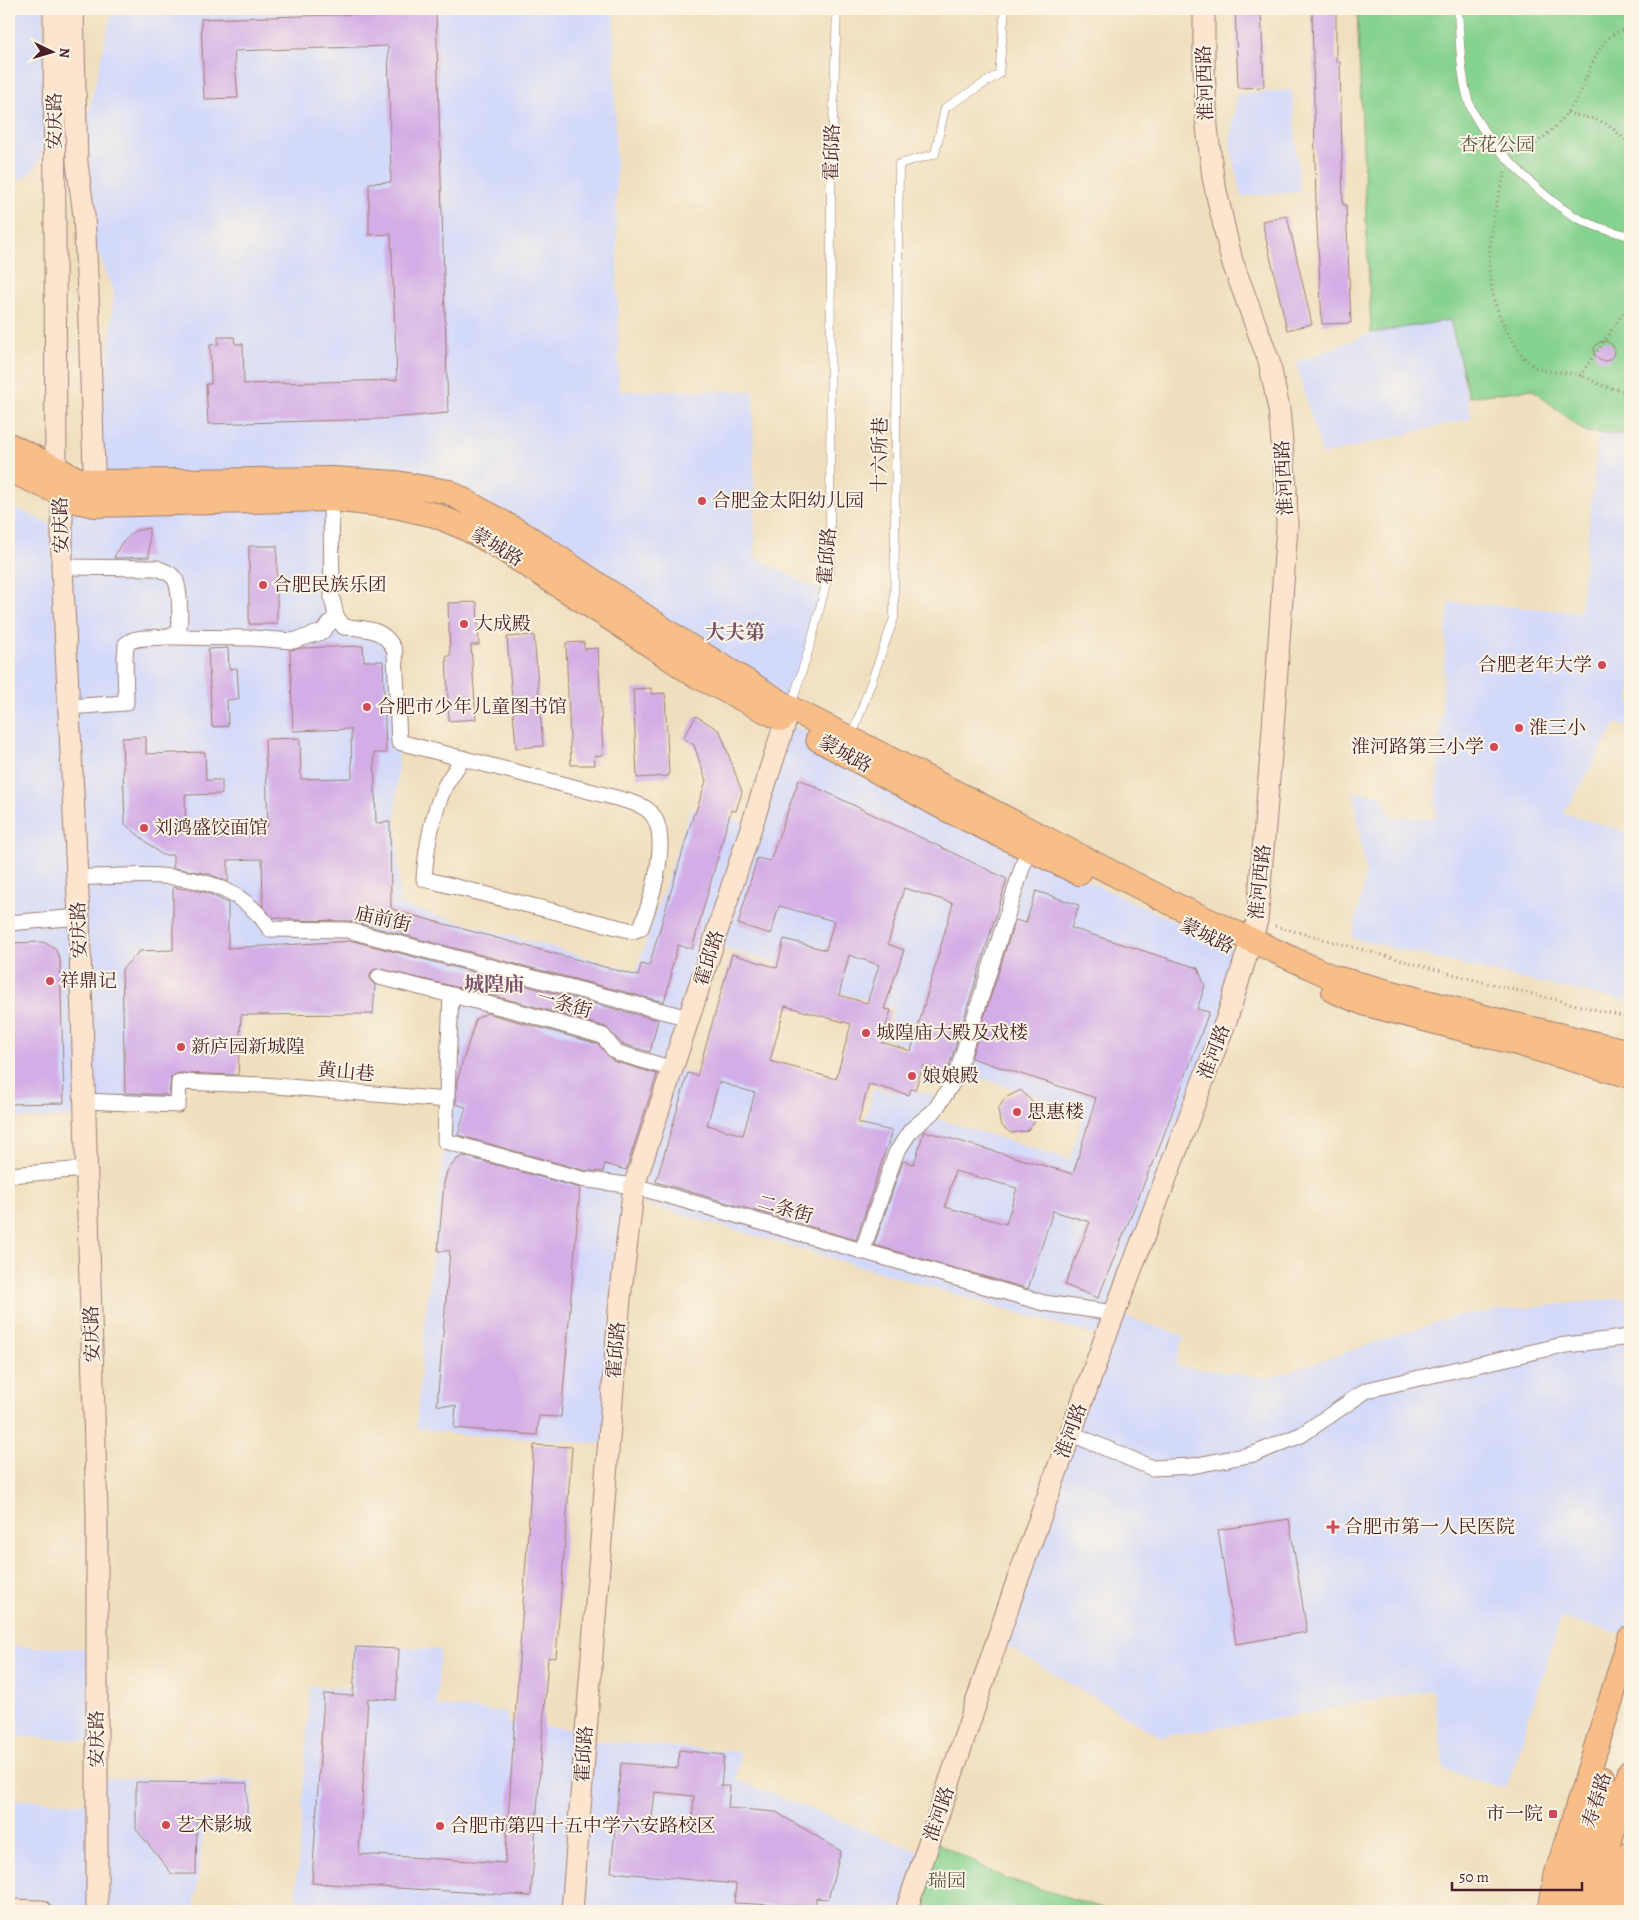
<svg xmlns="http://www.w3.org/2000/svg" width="1639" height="1920" font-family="Alegreya,'Noto Serif SC',serif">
  <rect width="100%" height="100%" fill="#fcf5e5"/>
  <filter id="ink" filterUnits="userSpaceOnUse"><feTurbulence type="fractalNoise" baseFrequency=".02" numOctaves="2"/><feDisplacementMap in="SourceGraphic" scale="10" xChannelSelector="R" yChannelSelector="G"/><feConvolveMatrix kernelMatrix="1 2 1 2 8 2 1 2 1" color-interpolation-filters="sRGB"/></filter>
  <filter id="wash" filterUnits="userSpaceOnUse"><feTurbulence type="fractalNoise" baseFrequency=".0096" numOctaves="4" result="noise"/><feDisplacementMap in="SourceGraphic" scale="20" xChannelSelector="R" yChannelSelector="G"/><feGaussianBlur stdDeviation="1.12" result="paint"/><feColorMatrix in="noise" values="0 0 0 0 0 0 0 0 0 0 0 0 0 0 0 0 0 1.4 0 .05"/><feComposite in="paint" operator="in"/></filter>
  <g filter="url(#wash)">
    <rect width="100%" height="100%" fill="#f0dfbe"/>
    <!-- built -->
    <path fill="#d3d9f9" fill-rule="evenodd" d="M9,9H44L45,149L35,169L24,178L9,184Z
      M160,9H614L619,391H753L755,558L824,592L790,708L449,492L96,482L114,293L84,215L77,163L111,15Z
      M1292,90L1300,192L1241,196L1230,144L1237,94Z
      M1450,320L1472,418L1322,455L1296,363L1371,333Z
      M1599,433L1630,435V726L1616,724L1576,794L1562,813L1630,833V1002L1513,977L1352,938L1366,875L1354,792L1382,795L1391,816L1435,818L1448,602L1580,612Z
      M62,495L331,499L336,616L385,635L399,742L396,812L400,905L636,971L691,808L752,824L785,721L1027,853L1247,955L1114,1313L1184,1336L1175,1366L1269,1378L1459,1315L1630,1297V1636L1561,1618L1506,1789L1444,1770L1433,1690L1291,1716L1161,1737L997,1640L1105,1338L633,1200L608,1444L452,1434L416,1428L429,1283L445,1141L451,995L379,977L377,1016L241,1017L237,1082L173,1077L171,1101H85V1117L9,1119V923L78,917ZM713,945L776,963L773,973L894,1008L885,1039L908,1046L904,1061L956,1076L959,1071L1084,1111L1070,1160L928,1116L934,1095L897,1085L894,1094L874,1089L864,1123L673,1069Z
      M9,505L50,524L73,910L9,915Z
      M353,1643L440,1650L437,1706L507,1712V1723L586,1730L585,1740L740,1752L737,1780L925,1854L906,1911H295L310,1687L351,1689Z
      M9,1646L97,1649V1741L9,1736Z
      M97,1778L253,1780L252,1829H204L194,1911L9,1910V1799L96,1804Z"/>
    <!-- green -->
    <path fill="#86d28f" stroke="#68785d" d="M1357,9H1630V435L1585,432L1532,389L1469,397L1450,320L1371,333Z
      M930,1839L1002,1877L1112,1911H906Z"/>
    <g id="blocks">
      <!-- building -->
      <path fill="#d3ade6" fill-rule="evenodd" d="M1235,9H1261L1264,87L1238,88Z
        M1312,9H1336V62H1340L1343,205L1346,204L1351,323L1322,324L1316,206Z
        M436,12L448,413L380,419L208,424L206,384H211L210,345L218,344V337H234L235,344H243L244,384L397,380L391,234L369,235V183L391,182L388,46L234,51L238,98L204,99L201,19Z
        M1287,216L1312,324L1287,330L1262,221Z
        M1594 351a10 10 0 1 1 20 0a10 10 0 1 1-20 0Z
        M149,528V557L114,558L120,545L134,531Z
        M249,546H277V624H249Z
        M477,602L479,645H471L476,719L449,721L446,656H450L448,603Z
        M534,635L543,746L516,748L507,637Z
        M584,642V649L598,648L603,755L594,756L595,765H571L566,643Z
        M363,646L364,661H383L386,753H374L376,823L390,822L391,908L400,912L638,976L641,964L649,966L694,813L695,814L706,781L694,745L683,738L696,716L720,731L742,792L736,811L731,810L692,949L678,945L670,973H672L664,1002L349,921L295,920L272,917L263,907L262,859L228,860V882L210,874L173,868V855H162L125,824L122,738L146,737V754L205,752L206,780H222V794L185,795L186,828L268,826L265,739L300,738L301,779L352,778L351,729L293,731L290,650L302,648Z
        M228,648L229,669L237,668L239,699L227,700L228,726L212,727L208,649Z
        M651,688V694L665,693L669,776L637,778L633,689Z
        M799,779L1007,879L947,1073L923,1066L915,1090L911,1089L909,1095L869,1084L858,1123L892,1131L856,1240L656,1182L688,1073L697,1076L732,954L777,968L784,939L826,950L834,921L779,906L771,934L738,924L757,858L770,861ZM904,888L953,903L911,1051L881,1042L891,1010L884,1009L904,950L888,944ZM849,955L879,965L867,1003L839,995ZM785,1006L851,1024L836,1079L770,1061ZM719,1082L755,1093L743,1135L707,1125Z
        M173,887L205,892L228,903V948L353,941L658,1020L650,1052L622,1044L606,1027L518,1002L377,968L372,971L370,975V980L375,985L373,1014L241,1015L238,1075L179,1073L171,1077L169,1095L125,1093L122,969L140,951L173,950Z
        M1036,891L1079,905L1071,928L1198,968L1205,986L1197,1009L1209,1012L1152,1167L1151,1166L1098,1298L1065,1285L1090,1222L1053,1211L1028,1289L874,1245L903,1161L914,1164L924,1131L1073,1174L1096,1098L971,1058L1015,920L1026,923ZM955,1171L1017,1188L1006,1224L945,1207Z
        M43,942L55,948L60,959L64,1103L9,1104V943Z
        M487,1013L598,1044L613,1061L657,1074L626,1170L605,1164L603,1172L583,1170L458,1135L466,1107L456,1104L457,1080L476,1019Z
        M1021,1090L1033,1103L1036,1109L1035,1121L1027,1131L1011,1133L1003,1127L1000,1122L998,1109L1005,1098Z
        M464,1156L580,1188L561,1417L539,1416L537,1435L454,1428L456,1406L437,1405L450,1251H438L444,1183L447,1171L457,1159Z
        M534,1445L572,1447L556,1658L548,1657L531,1896L312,1883L324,1694L353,1696L356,1647L399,1649L396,1700L368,1698L359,1854L505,1863Z
        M1289,1519L1307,1632L1236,1644L1218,1530Z
        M679,1750L724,1755L721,1786H730L728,1808L776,1812L841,1851L828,1899L816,1898V1907L734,1903L736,1884L611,1872L621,1763L678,1768ZM655,1792L694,1796L691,1831L651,1827Z
        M136,1782L247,1783V1821L197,1820L196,1874H172L136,1829Z"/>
    </g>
  </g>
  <g filter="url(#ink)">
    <use href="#blocks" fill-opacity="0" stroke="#9d7f74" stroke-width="1"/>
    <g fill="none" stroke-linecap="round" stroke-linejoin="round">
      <defs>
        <path id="lane" d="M1458,9C1460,39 1460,80 1471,108C1485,142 1544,199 1576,217C1593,227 1612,231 1630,236
          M791,706L812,639L830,568L831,183L837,9
          M852,736L894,618L899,164L935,154L945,108L999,74L1005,9"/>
        <path id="street" d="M331,499L332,598L336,616L344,627C367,628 386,629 395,652L399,742L620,799C628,801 638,804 645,808C676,827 651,901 641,928L633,931L424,879C426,849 432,816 444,788C449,778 457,768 463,758
          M62,567L157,568C164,571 172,573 176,581C180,592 181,622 178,633C163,642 138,633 126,644L125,659L126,703L68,707
          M171,637L252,638L293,641L322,632L336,616
          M76,878C144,875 227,864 270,929L347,930L689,1018
          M9,923L79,917
          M379,977L516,1011L603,1036L614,1050L618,1053L673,1069
          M451,995L445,1141L581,1179L634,1186L1044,1303L1114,1313
          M84,1101L178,1105L179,1082L264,1085L447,1100
          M9,1175L86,1169
          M862,1252L896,1153L911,1130L935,1110L955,1079L1028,849
          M1070,1433L1152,1468L1192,1466L1254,1454L1301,1435L1367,1390L1559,1346L1630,1337"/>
        <path id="secondary" d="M54,9L56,468L62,495V567L79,917L97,1513V1911
          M73,9L77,163L84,215L88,294L95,497
          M9,1910L41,1911
          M572,1911L620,1298L634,1186L790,708
          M906,1911L1015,1587L1105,1338L1227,1018L1257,921L1272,742L1287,526L1286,488L1279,409L1269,361L1232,261L1213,178L1207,127L1204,67V9"/>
        <path id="primary" d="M9,445L77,479L96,482L332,479L396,483L449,492L528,537L684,643L790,708L1179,907L1332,977L1511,1024L1630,1052
          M9,470L80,502L95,505L331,499L395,506L435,515L465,528L493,543L616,622L695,675L782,719
          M818,739L946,809L1079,873
          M1334,991L1366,1004L1520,1044L1630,1076
          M1550,1911L1557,1873L1630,1638
          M1564,1911L1603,1779
          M1589,1911L1630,1772
          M1611,1911L1620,1889L1630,1854"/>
      </defs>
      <!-- lane casing -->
      <use href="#lane" stroke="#9d7f74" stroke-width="9"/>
      <!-- street casing -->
      <use href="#street" stroke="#9d7f74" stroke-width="17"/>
      <!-- secondary casing -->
      <use href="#secondary" stroke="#9d7f74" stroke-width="23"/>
      <!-- primary casing -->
      <use href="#primary" stroke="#9d7f74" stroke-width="26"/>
      <!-- path -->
      <path stroke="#9d7f74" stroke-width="3" stroke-dasharray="1 4" stroke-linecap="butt" d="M1567,113C1580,117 1597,118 1609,125C1616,130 1621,139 1630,141
        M1519,154C1537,145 1556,128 1568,111C1572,106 1576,101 1579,95C1589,75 1600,27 1630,30
        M1505,172C1488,227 1478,290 1513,341C1518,349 1523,359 1532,365C1544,374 1565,371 1580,375C1588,378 1596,383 1604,386C1612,389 1622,390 1630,391
        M1580,376L1621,316L1630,305
        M1275,926L1475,980L1630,1018"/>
      <!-- lane -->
      <use href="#lane" stroke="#fff" stroke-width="8"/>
      <!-- street -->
      <use href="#street" stroke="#fff" stroke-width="15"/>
      <!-- secondary -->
      <use href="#secondary" stroke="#fce5cf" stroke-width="21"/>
      <!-- primary -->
      <use href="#primary" stroke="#f7be88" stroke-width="24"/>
    </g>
  </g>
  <!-- markers -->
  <g fill="#d1495b" stroke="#fcf5e5" stroke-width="2">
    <circle cx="702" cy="501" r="5"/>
    <circle cx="263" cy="585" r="5"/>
    <circle cx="464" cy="624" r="5"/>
    <circle cx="1602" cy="665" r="5"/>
    <circle cx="367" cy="707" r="5"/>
    <circle cx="1519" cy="728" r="5"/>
    <circle cx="1494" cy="747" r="5"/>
    <circle cx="144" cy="828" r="5"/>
    <circle cx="50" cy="981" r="5"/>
    <circle cx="866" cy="1033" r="5"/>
    <circle cx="181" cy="1047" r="5"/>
    <circle cx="912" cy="1076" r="5"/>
    <circle cx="1017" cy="1112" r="5"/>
    <path d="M1330.5 1519.5h5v5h5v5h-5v5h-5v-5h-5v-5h5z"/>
    <rect x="1548" y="1809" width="10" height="10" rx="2.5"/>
    <circle cx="166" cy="1825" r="5"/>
    <circle cx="440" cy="1826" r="5"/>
  </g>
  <g text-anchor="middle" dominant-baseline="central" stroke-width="4" stroke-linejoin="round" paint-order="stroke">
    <!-- street labels -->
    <g font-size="19" fill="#4a1f2b" stroke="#fcf5e5">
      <text transform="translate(1205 83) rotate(-92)">淮河西路</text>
      <text transform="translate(55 121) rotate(-90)">安庆路</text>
      <text transform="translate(832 152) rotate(-88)">霍邱路</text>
      <text transform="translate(880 455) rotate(-89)">十六所巷</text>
      <text transform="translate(1284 478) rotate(-93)">淮河西路</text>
      <text transform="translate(61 525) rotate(-91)">安庆路</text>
      <text transform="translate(497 547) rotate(31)">蒙城路</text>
      <text transform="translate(827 556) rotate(-85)">霍邱路</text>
      <text transform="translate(845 754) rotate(29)">蒙城路</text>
      <text transform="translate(1260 882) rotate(-84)">淮河西路</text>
      <text transform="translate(383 919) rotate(13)">庙前街</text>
      <text transform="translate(79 930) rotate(-92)">安庆路</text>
      <text transform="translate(1207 936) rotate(26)">蒙城路</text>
      <text transform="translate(709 958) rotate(-72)">霍邱路</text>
      <text transform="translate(564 1004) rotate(16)">一条街</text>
      <text transform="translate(1214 1052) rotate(-69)">淮河路</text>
      <text transform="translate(346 1072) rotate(5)">黄山巷</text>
      <text transform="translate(785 1209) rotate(16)">二条街</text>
      <text transform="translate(92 1334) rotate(-92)">安庆路</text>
      <text transform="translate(616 1350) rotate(-85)">霍邱路</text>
      <text transform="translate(1071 1431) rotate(-70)">淮河路</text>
      <text transform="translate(97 1739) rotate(-90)">安庆路</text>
      <text transform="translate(584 1754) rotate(-86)">霍邱路</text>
      <text transform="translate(1597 1800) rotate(-73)">寿春路</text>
      <text transform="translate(939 1814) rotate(-71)">淮河路</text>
    </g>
    <!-- park labels -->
    <g font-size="19" fill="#5c5549" stroke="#fcf5e5">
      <text x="1497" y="145">杏花公园</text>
      <text x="947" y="1881">瑞园</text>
    </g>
    <!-- poi labels -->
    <g font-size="19" fill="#4a1f2b" stroke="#fcf5e5" text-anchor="start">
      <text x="712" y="501">合肥金太阳幼儿园</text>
      <text x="273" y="585">合肥民族乐团</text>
      <text x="474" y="624">大成殿</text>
      <text x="1592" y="665" text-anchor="end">合肥老年大学</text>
      <text x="377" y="707">合肥市少年儿童图书馆</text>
      <text x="1529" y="728">淮三小</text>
      <text x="1484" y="747" text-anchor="end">淮河路第三小学</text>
      <text x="154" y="828">刘鸿盛饺面馆</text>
      <text x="60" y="981">祥鼎记</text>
      <text x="876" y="1033">城隍庙大殿及戏楼</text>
      <text x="191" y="1047">新庐园新城隍</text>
      <text x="922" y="1076">娘娘殿</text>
      <text x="1027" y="1112">思惠楼</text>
      <text x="1344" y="1527">合肥市第一人民医院</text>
      <text x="1543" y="1814" text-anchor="end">市一院</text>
      <text x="176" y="1825">艺术影城</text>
      <text x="450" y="1826">合肥市第四十五中学六安路校区</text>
    </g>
    <!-- neighbourhood labels -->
    <g font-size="20" font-weight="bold" fill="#7a516c" stroke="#fcf5e5">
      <text x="735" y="632">大夫第</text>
      <text x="494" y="984">城隍庙</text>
    </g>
  </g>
  <!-- margin -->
  <rect width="1639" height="1920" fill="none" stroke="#fcf5e5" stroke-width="30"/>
  <!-- north arrow -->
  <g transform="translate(52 52) rotate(95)" stroke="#fcf5e5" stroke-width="4" paint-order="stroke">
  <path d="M0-4L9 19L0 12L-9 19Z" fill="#4a1f2b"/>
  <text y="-8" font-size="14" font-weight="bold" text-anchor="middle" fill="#4a1f2b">N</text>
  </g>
  <!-- scale -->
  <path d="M1452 1882v8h130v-8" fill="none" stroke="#4a1f2b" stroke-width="2.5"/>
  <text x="1459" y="1882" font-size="15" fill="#4a1f2b" stroke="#fcf5e5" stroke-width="4" paint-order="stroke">50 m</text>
</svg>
